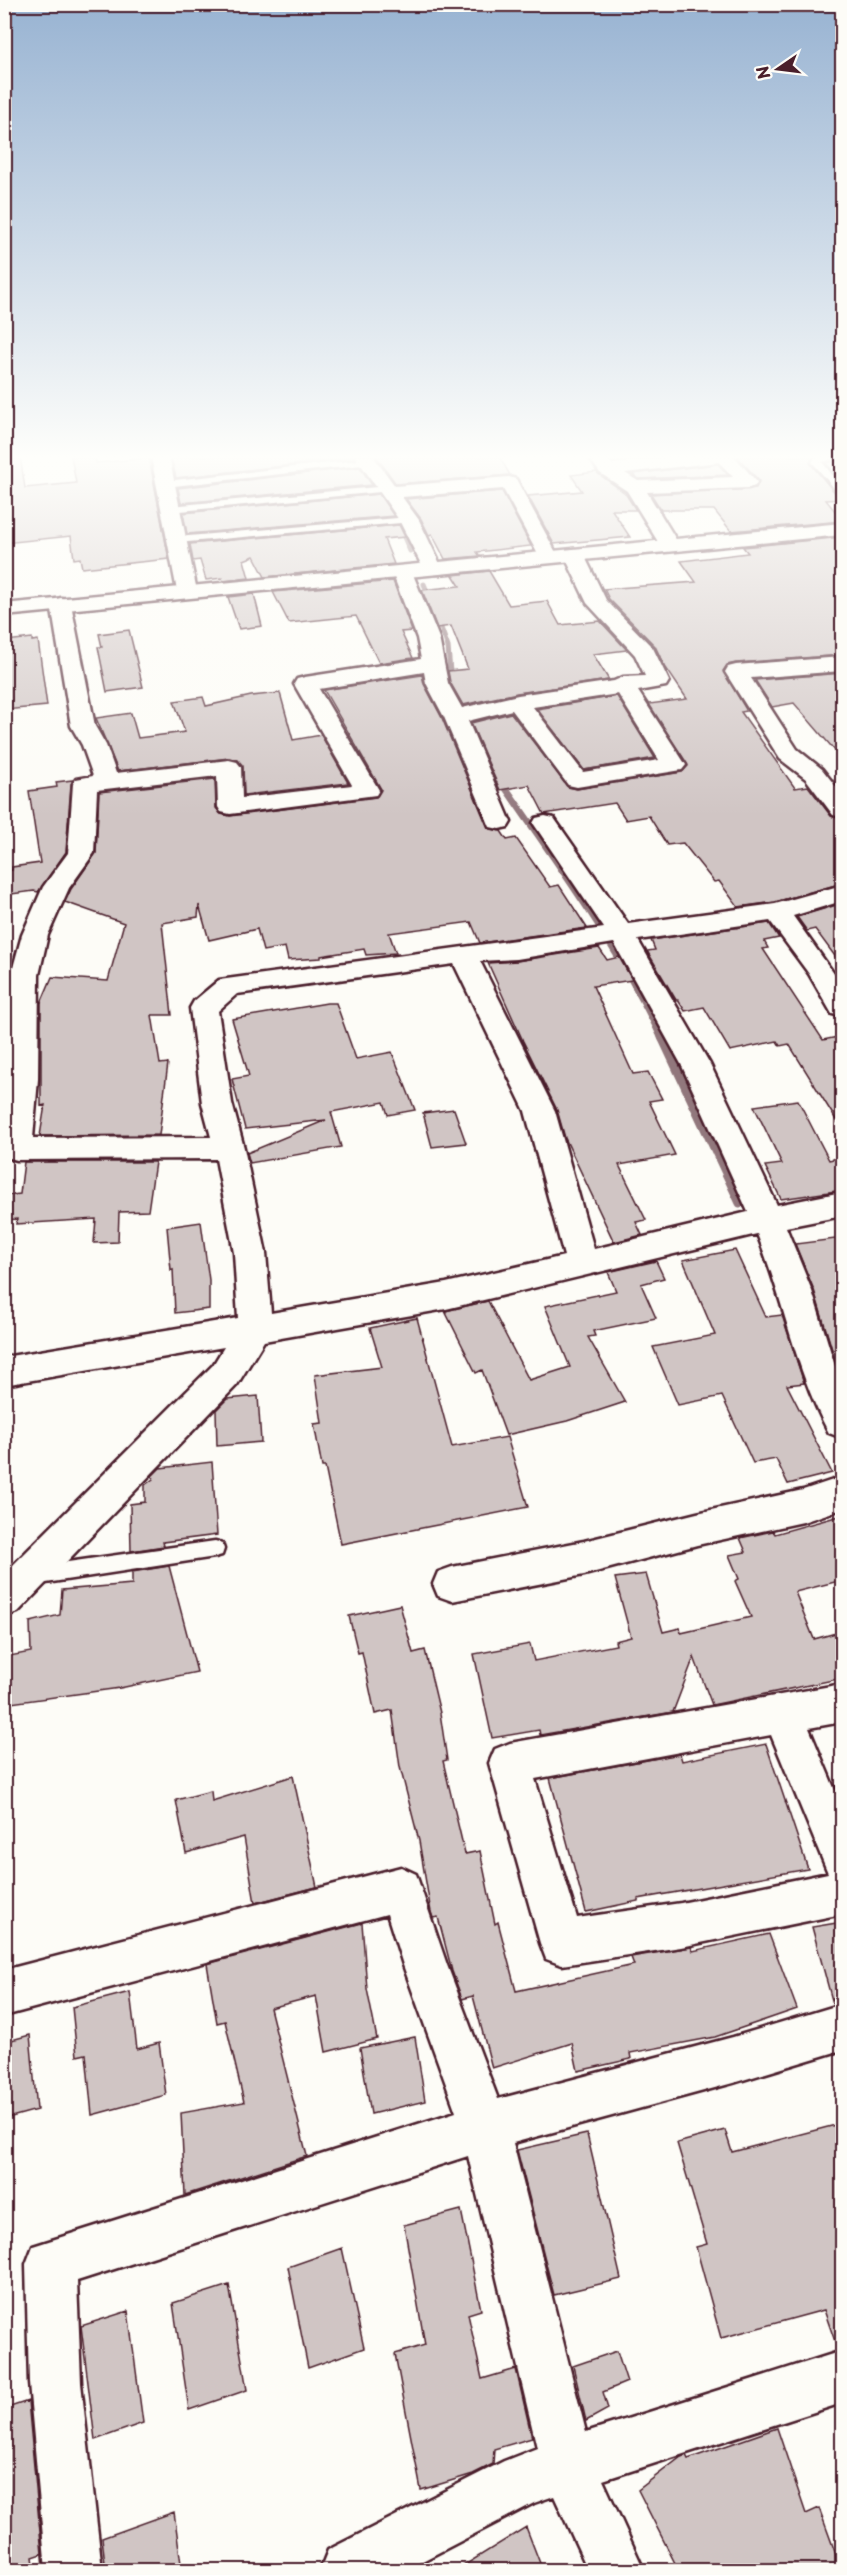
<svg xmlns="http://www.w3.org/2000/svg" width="847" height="2575" font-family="'Playpen Sans',sans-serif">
  <rect width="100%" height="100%" fill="#fdfcf7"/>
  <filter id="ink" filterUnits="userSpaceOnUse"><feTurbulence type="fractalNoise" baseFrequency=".0167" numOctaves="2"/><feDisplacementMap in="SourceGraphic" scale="12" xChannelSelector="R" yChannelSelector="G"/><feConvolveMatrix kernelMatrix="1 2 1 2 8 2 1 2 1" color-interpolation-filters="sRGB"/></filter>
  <g filter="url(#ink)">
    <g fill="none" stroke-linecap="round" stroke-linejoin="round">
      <!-- stream-far2 -->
      <path stroke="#91777b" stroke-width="5" d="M352,456L400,528L410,551
        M424,584L431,601
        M437,617L448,647L451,685L457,702"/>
      <!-- stream-far1 -->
      <path stroke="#91777b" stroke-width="7" d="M472,735L491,764
        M501,781C558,865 619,946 662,1039"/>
      <!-- stream -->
      <path stroke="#91777b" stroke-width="9" d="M662,1037L740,1203"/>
    </g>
    <!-- building -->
    <path fill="#d0c5c4" stroke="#4a1f2b" stroke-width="1.5" d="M4,456H20L25,488L76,483L71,456H95L96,463L149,458L169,559L82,568L80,558L74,559L71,536L4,543Z
      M171,456H353L354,458L176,478Z
      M376,456H499L510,475L396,484Z
      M737,456H810L812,458L810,463L837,495L843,497V499L826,500L843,521L731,531L714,510H661L651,494L756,488L759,481Z
      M843,460V484L826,463Z
      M718,464L728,475L639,479L632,474Z
      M360,467L372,485L181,503L178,488Z
      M596,472L625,493L636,510H612L630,537L554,544L528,496L582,491L571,475Z
      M502,491L531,546L477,552L480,556L445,559L432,534L429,535L421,519L406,499Z
      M379,494L394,516L187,534L183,513Z
      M399,525L405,537L384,539L394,564L265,577L254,556L244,560L249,578L223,581L222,578L206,580L200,560L193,561L190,544Z
      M843,537V655L736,663L727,665L723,671L747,711L741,712L795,788L808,786L831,816L843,819V883L775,902L738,907L719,881L714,882L683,843L667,845L649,816L626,820L615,803L544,814L529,785L500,790L471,723L511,713L568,787L577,789L682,772L688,766L649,704L687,699L664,665L655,646L609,599L604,589L696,582L681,561L748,553L743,547Z
      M489,571L509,605L547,601L560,625L600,621L627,650L593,654L609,680L517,693L463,705L450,682L448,671L468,669L451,626L437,628L422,590L460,586L453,575Z
      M393,581L412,631L401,632L413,658L379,663L356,616L289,623L273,592Z
      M254,594L262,626L239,629L228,597Z
      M129,630L143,687L107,692L98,647H102L99,634Z
      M32,638V641L38,640L47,706L4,710L6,641Z
      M843,673V760L794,703L772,707L755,680Z
      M422,675L424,684L442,718L488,828L501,831L507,840L516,838L550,887L559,885L587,928L480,943L471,922L389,933L396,953L366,955L364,949L321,956V958L288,960L285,947L263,951L257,929L209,940L199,905L198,917L162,923L172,1015H152L160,1064L168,1063L159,1135L40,1136L45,1105L41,1106V1003L52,977L108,981L124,923L65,902L71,889L96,853L99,792L215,779L216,808L221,814L230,816L376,797L381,789L324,690Z
      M280,693L293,740L321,735L348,783L244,795L243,766L238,760L229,758L118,771L96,718L131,713L138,738L185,732L174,701L203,697L206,706L251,696Z
      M617,696L655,758L584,770L537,709Z
      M73,780L71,784L66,852L38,892L34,891L4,895V871L12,870V867L40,863L29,791L57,787L56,782Z
      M843,903V967L815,929L807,931L797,917Z
      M769,923L779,938L764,941L768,948L763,949L823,1040L843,1036V1131L789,1044L780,1046L777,1041L730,1051L704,1007L685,1011L678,1000H676L647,951L655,950L651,940Z
      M599,948L607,960L619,957L632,980L593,986L633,1074L648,1072L662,1099L649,1101L675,1155L619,1165L646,1220L636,1222L642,1235L614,1242L565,1138L557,1110L523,1041L488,963L517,961Z
      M327,1003H336L356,1059L392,1052L415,1110L388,1115L384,1102L331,1112L341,1147L250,1163L247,1153L326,1120L245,1129L232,1079L249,1076L232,1019Z
      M798,1100L829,1160L843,1157V1190L781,1199L765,1166L782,1164L754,1106Z
      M454,1109L466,1143L432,1147L423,1113Z
      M24,1162H155L148,1211L119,1212L118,1242L94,1243L96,1219L16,1224L17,1219L4,1220V1196L20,1194Z
      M201,1222L209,1280V1309L175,1313L173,1269L171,1270L167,1227Z
      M843,1238V1379H841L814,1290L795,1244Z
      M735,1250L766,1317L782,1315L804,1383L787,1385L832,1473L788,1484L776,1459L753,1463L722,1396L678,1405L653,1347L715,1335L683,1260Z
      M656,1261L664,1278L641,1284L656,1318L593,1331L595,1336L588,1337L625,1402L567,1421L506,1435L482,1370L476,1373L445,1311L488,1301L529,1380L570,1367L545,1306L616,1291L608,1272Z
      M417,1318L452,1447L507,1437L528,1507L341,1544L325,1467H322L314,1424L322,1423L315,1375L382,1367L370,1328Z
      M258,1396L261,1442L217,1446L216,1410L227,1399Z
      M212,1462L217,1535L163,1542L164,1546L131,1551L130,1504L145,1502V1485L153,1479L152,1476L160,1468Z
      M843,1515V1580L795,1592L814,1639L843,1631V1678L712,1705L694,1657L673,1712L540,1735L539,1730L492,1738L474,1654L530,1644L534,1661L616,1645L615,1641L631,1637L615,1578L646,1574L663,1632L680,1628L681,1633L751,1617L735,1581L739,1579L729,1555L746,1552L740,1538L773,1531L775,1534Z
      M169,1566L197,1672L120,1688L4,1704V1657L31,1652L30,1622L60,1615L62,1590L132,1584V1572Z
      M400,1605L413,1653L425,1650L440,1713L447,1760L443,1761L465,1854L480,1851L495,1924L498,1922L516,1991L634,1965L631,1957L691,1947L693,1951L769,1934L797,2009L715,2037L630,2053L631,2059L578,2071L572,2043L492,2068L473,1996L462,1999L452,1971L438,1917L433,1918L431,1912L419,1841L400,1767L392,1710L375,1714L362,1652L358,1653L349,1616Z
      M766,1744L808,1869L638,1899V1901L586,1912L550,1778L680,1754L682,1761Z
      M293,1776L317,1887L255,1903L244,1837L186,1853L176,1800L211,1791L212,1801Z
      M843,1922V2002L833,2004L812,1927Z
      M362,1923L367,1989L377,2039L326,2052L316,1996L270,2008L307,2156L185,2195L181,2113L244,2102L225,2021L217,2023L207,1964Z
      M130,1992L137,2049L159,2043L166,2095L92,2115L86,2054L77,2056L72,2007Z
      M30,2035L37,2110L4,2119V2042Z
      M415,2037L425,2101L371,2114L360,2048Z
      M843,2123V2349L838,2350L824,2310L721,2338L696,2247L707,2244L677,2143L725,2130L732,2152Z
      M587,2134L621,2279L554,2295L517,2150Z
      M461,2210L481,2310L468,2314L482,2379L516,2369L532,2438L494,2449L493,2464L473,2474L421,2490L395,2354L425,2345L404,2225Z
      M342,2248L364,2348L308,2368L288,2267Z
      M229,2285L247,2390L189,2410L173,2303Z
      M128,2311L143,2423L95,2440L81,2326Z
      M617,2351L627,2382L603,2392L608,2409L586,2421L573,2366Z
      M28,2401L42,2554L33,2557L35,2571H4V2409Z
      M777,2428L806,2514L819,2508L842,2571H679L638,2490L681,2457L686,2455L688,2459Z
      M174,2512L182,2571H106L102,2538Z
      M526,2527L543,2571H455Z"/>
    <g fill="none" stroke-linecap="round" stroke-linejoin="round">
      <defs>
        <path id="service" d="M816,456H842L822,462L842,487V495L839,494L812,462Z
          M368,459L373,462L371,464L165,487L160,484L165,481Z
          M388,486L393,489L391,491L170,512L165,509L170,506Z
          M409,517L414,520L412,522L177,543L172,540L177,537Z
          M215,1541L222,1543L224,1549L222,1555L215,1557L33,1585L26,1582L23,1576L26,1570L33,1567Z"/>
        <path id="minor" d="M151,456H169L197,591L194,595L187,597L180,595L177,591Z
          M355,456H373L395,486L509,477L516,479L559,558L556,562H542L503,489L402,497L419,520L443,570L440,574H426L399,520Z
          M588,456H606L612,464L675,456H734L757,482L755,486L748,488L647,492L680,546L677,550H663L627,491L600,473ZM719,462L733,477L638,481L625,473Z
          M574,549L581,551L584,555L606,600L653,648L669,681L666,686L638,691L686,765L682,770L577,787L568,785L512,710L468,721L511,822L508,827L499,829L490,827L444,717L426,683L424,672L319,689L379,790L376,795L230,814L221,812L218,807L217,776L97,790L94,853L69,888L48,935L39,975L38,1079L33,1138L211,1137L202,1103L190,1008L194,1001L219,980L604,928L533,823L536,818L545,816L554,818L628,924L775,904L842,885V901L793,916L842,985V1016L832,1014L809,974L770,921L638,940L710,1064L777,1205L842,1192V1216L786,1227L812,1291L842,1389V1438L829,1433C795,1370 784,1300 757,1234L446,1309L264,1341L237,1385L18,1612L4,1617V1574L213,1365L224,1347L4,1385V1357L238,1318L234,1253L216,1159L17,1160L6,1157L4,1154L11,975L22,935L43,887L68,853L73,784L76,779L93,776L82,745L71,726L51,604L54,600L61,598L68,600L71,604L95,726L106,745L116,773L229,760L237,762L241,767L242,798L352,785L294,684L297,679L305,677L421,659L417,638L392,572L395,568H409L412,572L439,638L448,683L462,708L518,695L614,681L623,677L645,676L635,655L587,603L564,555L567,551ZM618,694L659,760L583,772L533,707ZM614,943L681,1064L748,1212L594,1249L555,1111L480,961L517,959ZM454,964L525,1111L564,1256L446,1283L271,1313L266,1253L244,1148L232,1103L218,1011L237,994Z
          M842,657V671L751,678L797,749L822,769L842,794V817L833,815L806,779L780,759L725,672L728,667L736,665Z
          M842,1477V1509L803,1522L697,1545L584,1575L452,1601L438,1596L433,1584L438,1572L452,1567L584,1541L697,1513L803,1490Z
          M842,1684V1722L809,1728L842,1807V1914L681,1947L562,1965L546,1959L540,1943L489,1763L495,1749L510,1743ZM771,1735L828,1873L681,1903L577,1918L535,1779Z
          M401,1867L416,1874L447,1965L498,2099L733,2037L842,2004V2050L733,2083L513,2143L586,2432L842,2351V2403L603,2480L644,2570H588L554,2496L534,2503L405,2570H320L328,2550L504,2461L537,2448L468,2156L77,2281L81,2383L102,2570H46L29,2383L26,2264L33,2246L456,2112L403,1965L387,1914L4,2016V1970Z"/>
        <path id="tertiary" d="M842,523V535L4,616V604Z"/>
      </defs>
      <!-- service casing -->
      <use href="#service" stroke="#4a1f2b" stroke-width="5"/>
      <!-- minor casing -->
      <use href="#minor" stroke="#4a1f2b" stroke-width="5"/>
      <!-- tertiary casing -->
      <use href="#tertiary" stroke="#4a1f2b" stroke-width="5"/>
      <!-- service -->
      <use href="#service" fill="#fdfcf7" fill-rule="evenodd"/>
      <!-- minor -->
      <use href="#minor" fill="#fdfcf7" fill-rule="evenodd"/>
      <!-- tertiary -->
      <use href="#tertiary" fill="#fdfcf7" fill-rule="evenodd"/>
    </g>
  </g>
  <!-- sky -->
  <linearGradient id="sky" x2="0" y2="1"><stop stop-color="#98b3d2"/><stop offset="0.56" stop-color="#fefefb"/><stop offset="1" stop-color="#fefefb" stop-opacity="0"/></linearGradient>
  <rect width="847" height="816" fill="url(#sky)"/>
  <!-- margin -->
  <rect width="847" height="2575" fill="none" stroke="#fdfcf7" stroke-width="24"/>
  <rect x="12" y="12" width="823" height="2551" fill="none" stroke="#4a1f2b" stroke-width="2" filter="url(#ink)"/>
  <!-- north arrow -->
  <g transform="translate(778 69) rotate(256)" stroke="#fdfcf7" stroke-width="4.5" paint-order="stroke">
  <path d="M0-4.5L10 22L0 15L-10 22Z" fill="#4a1f2b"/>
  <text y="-9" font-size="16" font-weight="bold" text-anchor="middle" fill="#4a1f2b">N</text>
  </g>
</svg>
